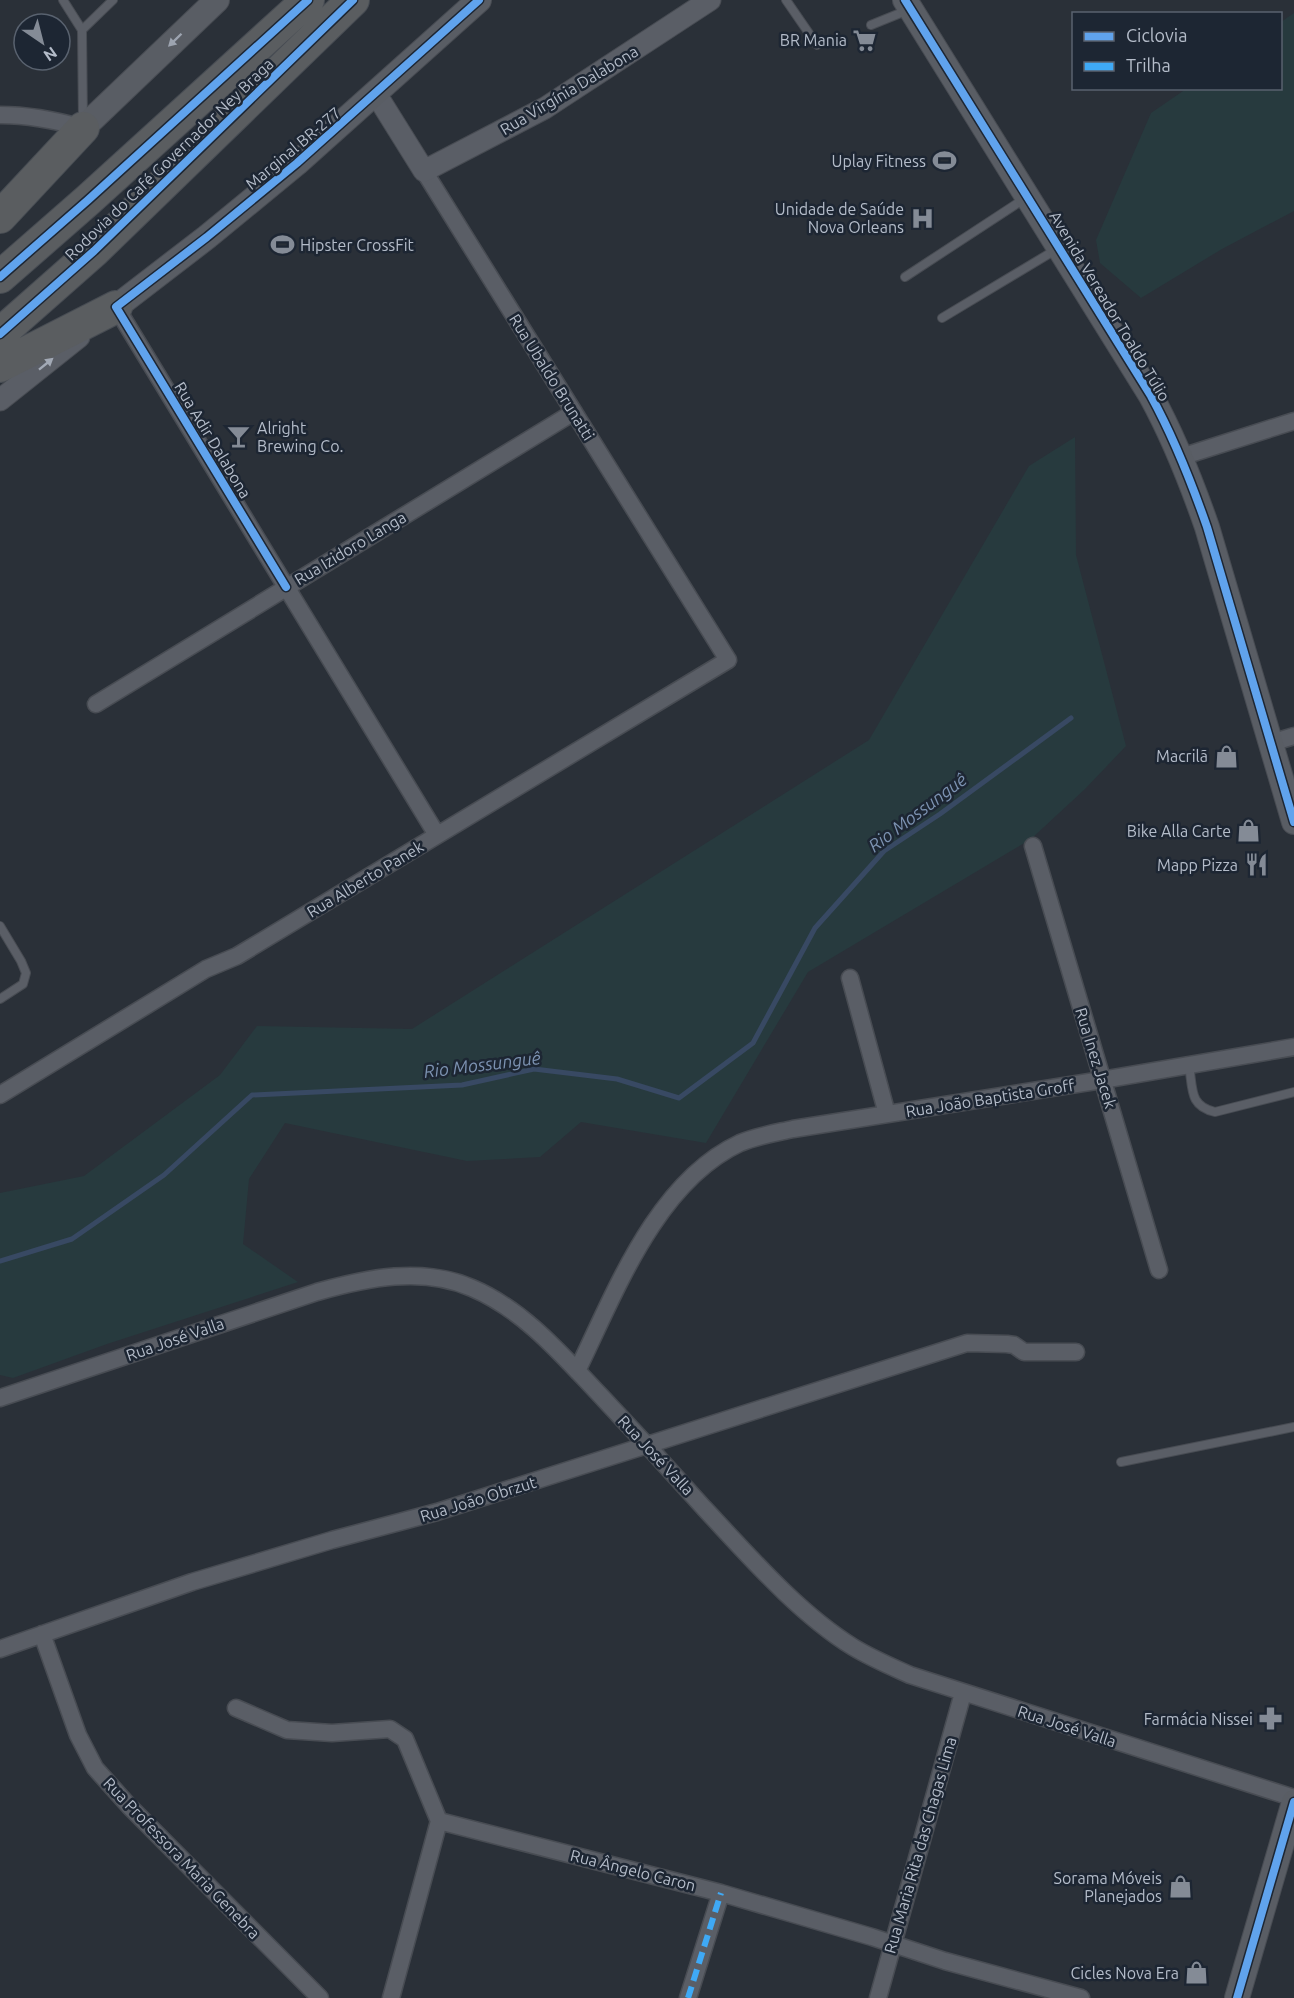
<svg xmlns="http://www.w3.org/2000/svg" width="1294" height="1998" font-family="Ubuntu,sans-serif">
  <rect width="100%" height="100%" fill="#2a3038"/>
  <!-- green -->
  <path fill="#273a3e" d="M1294,13V211L1222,249L1141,298L1100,263L1096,240L1151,113L1186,89L1280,88L1281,22Z
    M1075,437L1076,555L1126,746L1085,789L1031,839L808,972L706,1143L581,1122L540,1157L467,1161L285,1123L249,1179L243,1244L298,1282L107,1344L13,1378L0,1375V1193L84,1176L220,1075L257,1026L412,1029L869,740L1029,466Z"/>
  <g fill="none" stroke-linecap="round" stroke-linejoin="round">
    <!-- stream -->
    <path stroke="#384963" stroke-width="5" d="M0,1261L72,1239L164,1175L252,1095L462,1085L534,1069L617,1079L679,1098L753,1043L815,928L884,851L940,814L1071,718"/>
    <defs>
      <path id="service" d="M63,0L82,30L83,123
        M786,0L817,45
        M871,25L908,10
        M82,30L113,0
        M905,277L1027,197
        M942,318L1057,249
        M0,926L21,961L26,973L23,984L0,999
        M1189,1065C1193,1089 1189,1106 1215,1112L1294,1092
        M1121,1462L1294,1427"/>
      <path id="minor" d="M0,115C29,115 55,120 83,128
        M116,307L437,835
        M1181,457L1294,421
        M96,704L574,412
        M1271,743L1294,736
        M1033,846L1159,1270
        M850,978L887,1114
        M0,1095L206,969L237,956L728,660L424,171
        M577,1371C615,1293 656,1182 740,1143C756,1136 775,1133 793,1129L1102,1080L1294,1047
        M0,1398L317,1292C366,1278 423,1266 472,1288C524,1310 562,1355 600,1395C635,1432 670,1470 704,1508C748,1555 798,1613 853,1647C871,1658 890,1666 910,1675L1294,1798
        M42,1634L78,1735L95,1768L129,1806L320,1998
        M0,1649L192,1582L332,1540L437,1512L967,1343L1007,1344L1014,1345L1024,1352H1076
        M236,1708L287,1730L332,1733L390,1729L405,1739L439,1821
        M439,1821L721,1893L872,1937L945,1961L1081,1998
        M391,1998L439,1821
        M688,1998L721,1893
        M878,1998L963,1693"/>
      <path id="tertiary" d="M376,94L424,171L545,108L710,0
        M0,400L79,337"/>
      <path id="secondary" d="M905,0L1151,396C1174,438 1191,481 1207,527L1294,822
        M83,128L217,0
        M116,307L207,237L297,163L479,0
        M1237,1998L1294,1802"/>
      <path id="motorway" d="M0,217L83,128
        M0,277L88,200L308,0
        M0,334L94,251L353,0
        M0,366L116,307"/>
    </defs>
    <!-- service casing -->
    <use href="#service" stroke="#484c53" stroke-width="10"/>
    <!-- minor casing -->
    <use href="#minor" stroke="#484c53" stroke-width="19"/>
    <!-- tertiary casing -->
    <use href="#tertiary" stroke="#484c53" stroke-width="23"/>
    <!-- secondary casing -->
    <use href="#secondary" stroke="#484c53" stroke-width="26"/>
    <!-- motorway casing -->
    <use href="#motorway" stroke="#474c53" stroke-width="34"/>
    <!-- service -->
    <use href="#service" stroke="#5a5e66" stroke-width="8"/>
    <!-- minor -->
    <use href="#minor" stroke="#5a5e66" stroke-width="16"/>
    <!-- tertiary -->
    <use href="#tertiary" stroke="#5a5e66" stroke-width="21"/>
    <!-- secondary -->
    <use href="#secondary" stroke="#595d64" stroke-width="24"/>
    <!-- motorway -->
    <use href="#motorway" stroke="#5a5d60" stroke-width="32"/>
    <!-- quiet -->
    <path stroke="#3fa9f5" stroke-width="6" stroke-dasharray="12 6" stroke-linecap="butt" d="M688,1998L721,1893"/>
    <defs>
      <path id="cycleway" d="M905,0L1151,396C1174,438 1191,481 1207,527L1294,822
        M0,277L88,200L308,0
        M0,334L94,251L353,0
        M286,587L116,307L207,237L297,163L479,0
        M1237,1998L1294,1802"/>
    </defs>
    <!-- cycleway casing -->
    <use href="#cycleway" stroke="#1d2633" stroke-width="11"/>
    <!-- cycleway -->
    <use href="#cycleway" stroke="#60a3ed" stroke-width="8"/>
  </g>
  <!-- one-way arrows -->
  <defs><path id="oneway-solid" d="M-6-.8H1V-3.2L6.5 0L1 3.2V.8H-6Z" transform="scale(1.5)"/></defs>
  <use fill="#9da4b0" href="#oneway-solid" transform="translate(175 40) rotate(136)"/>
  <use fill="#a2a9b5" href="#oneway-solid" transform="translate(46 364) rotate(-39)"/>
  <!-- icons -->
  <defs>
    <symbol id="supermarket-bare" viewBox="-9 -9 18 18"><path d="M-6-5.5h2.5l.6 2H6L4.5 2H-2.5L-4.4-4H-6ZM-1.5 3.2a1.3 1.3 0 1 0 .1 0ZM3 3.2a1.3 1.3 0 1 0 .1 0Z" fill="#848b96" stroke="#1d2633" stroke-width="2.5" paint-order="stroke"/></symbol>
    <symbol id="stadium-bare" viewBox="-9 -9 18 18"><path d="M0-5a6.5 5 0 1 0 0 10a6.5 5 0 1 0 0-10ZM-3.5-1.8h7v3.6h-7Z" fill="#848b96" stroke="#1d2633" stroke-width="2.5" paint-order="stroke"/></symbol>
    <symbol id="hospital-bare" viewBox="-9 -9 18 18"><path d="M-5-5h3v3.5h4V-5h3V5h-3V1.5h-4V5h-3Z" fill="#848b96" stroke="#1d2633" stroke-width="2.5" paint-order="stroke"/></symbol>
    <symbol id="bar-bare" viewBox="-9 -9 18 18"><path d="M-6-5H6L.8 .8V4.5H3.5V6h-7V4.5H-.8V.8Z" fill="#848b96" stroke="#1d2633" stroke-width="2.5" paint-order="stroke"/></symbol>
    <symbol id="shop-bare" viewBox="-9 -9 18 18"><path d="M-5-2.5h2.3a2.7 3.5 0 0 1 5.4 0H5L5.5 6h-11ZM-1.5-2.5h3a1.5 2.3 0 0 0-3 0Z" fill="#848b96" stroke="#1d2633" stroke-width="2.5" paint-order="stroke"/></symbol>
    <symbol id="restaurant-bare" viewBox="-9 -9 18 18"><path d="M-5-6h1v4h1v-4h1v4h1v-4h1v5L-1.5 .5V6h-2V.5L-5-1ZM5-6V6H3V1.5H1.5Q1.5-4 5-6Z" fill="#848b96" stroke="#1d2633" stroke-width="2.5" paint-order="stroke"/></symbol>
    <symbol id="pharmacy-bare" viewBox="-9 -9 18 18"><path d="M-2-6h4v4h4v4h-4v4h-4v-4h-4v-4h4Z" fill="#848b96" stroke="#1d2633" stroke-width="2.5" paint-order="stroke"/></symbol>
  </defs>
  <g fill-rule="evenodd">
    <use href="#supermarket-bare" x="848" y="24" width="33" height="33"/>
    <use href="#stadium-bare" x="928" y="144" width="33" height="33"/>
    <use href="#hospital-bare" x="906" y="202" width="33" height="33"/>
    <use href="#stadium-bare" x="266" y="228" width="33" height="33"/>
    <use href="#bar-bare" x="222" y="420" width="33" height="33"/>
    <use href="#shop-bare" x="1210" y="740" width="33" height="33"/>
    <use href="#shop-bare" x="1232" y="814" width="33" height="33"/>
    <use href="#restaurant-bare" x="1240" y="848" width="33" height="33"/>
    <use href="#pharmacy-bare" x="1254" y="1702" width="33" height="33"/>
    <use href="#shop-bare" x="1164" y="1870" width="33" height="33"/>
    <use href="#shop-bare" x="1180" y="1956" width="33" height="33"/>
  </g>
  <g text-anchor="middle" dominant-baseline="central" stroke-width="5" stroke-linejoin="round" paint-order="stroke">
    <!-- poi labels -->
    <g font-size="16" fill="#b4bcc9" stroke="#1d2633" text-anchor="end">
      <text x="847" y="40">BR Mania</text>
      <text x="926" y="161">Uplay Fitness</text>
      <text x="904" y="209">Unidade de Saúde<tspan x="904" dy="18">Nova Orleans</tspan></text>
      <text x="300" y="245" text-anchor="start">Hipster CrossFit</text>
      <text x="257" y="428" text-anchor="start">Alright<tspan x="257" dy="18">Brewing Co.</tspan></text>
      <text x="1208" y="756">Macrilã</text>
      <text x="1231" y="831">Bike Alla Carte</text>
      <text x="1238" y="865">Mapp Pizza</text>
      <text x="1253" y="1719">Farmácia Nissei</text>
      <text x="1162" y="1878">Sorama Móveis<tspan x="1162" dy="18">Planejados</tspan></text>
      <text x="1179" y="1973">Cicles Nova Era</text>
    </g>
    <!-- street labels -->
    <g font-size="16" fill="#b4bcc9" stroke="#1d2633">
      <text transform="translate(569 90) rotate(-31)">Rua Virgínia Dalabona</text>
      <text transform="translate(293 148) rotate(-40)">Marginal BR-277</text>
      <text transform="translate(169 159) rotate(-44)">Rodovia do Café Governador Ney Braga</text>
      <text transform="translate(1110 306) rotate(59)">Avenida Vereador Toaldo Túlio</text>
      <text transform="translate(552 377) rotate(58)">Rua Ubaldo Brunatti</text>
      <text transform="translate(213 440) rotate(59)">Rua Adir Dalabona</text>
      <text transform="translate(350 548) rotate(-31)">Rua Izidoro Langa</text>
      <text transform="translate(365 879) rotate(-31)">Rua Alberto Panek</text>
      <text transform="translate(1096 1058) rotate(73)">Rua Inez Jacek</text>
      <text transform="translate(990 1098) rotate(-9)">Rua João Baptista Groff</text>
      <text transform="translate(175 1339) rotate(-19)">Rua José Valla</text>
      <text transform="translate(656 1455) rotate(47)">Rua José Valla</text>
      <text transform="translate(478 1499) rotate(-17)">Rua João Obrzut</text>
      <text transform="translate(1067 1726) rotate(18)">Rua José Valla</text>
      <text transform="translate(920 1845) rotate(-74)">Rua Maria Rita das Chagas Lima</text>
      <text transform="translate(182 1858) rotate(46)">Rua Professora Maria Genebra</text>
      <text transform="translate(633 1870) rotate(14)">Rua Ângelo Caron</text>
    </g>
    <!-- water labels -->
    <g font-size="18" font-style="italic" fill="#7c92b1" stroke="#1d2633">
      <text transform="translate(917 812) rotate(-37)">Rio Mossunguê</text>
      <text transform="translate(482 1064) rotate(-7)">Rio Mossunguê</text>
    </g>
  </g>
  <!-- legend -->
  <rect x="1072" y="12" width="210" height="78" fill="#1d2633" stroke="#59626f" stroke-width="1.5"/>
  <rect x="1084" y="32" width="30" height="9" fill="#60a3ed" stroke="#59626f" stroke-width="1.5"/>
  <text x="1126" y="42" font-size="18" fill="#b4bcc9">Ciclovia</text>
  <rect x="1084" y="62" width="30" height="9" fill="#3fa9f5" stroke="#59626f" stroke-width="1.5"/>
  <text x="1126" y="72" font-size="18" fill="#b4bcc9">Trilha</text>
  <!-- north arrow -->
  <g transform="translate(42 42) rotate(145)"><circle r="28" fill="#1d2633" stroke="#59626f" stroke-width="1.5"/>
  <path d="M0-4.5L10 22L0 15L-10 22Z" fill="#848b96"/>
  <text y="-9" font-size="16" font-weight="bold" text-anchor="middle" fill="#b4bcc9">N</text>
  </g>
</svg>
